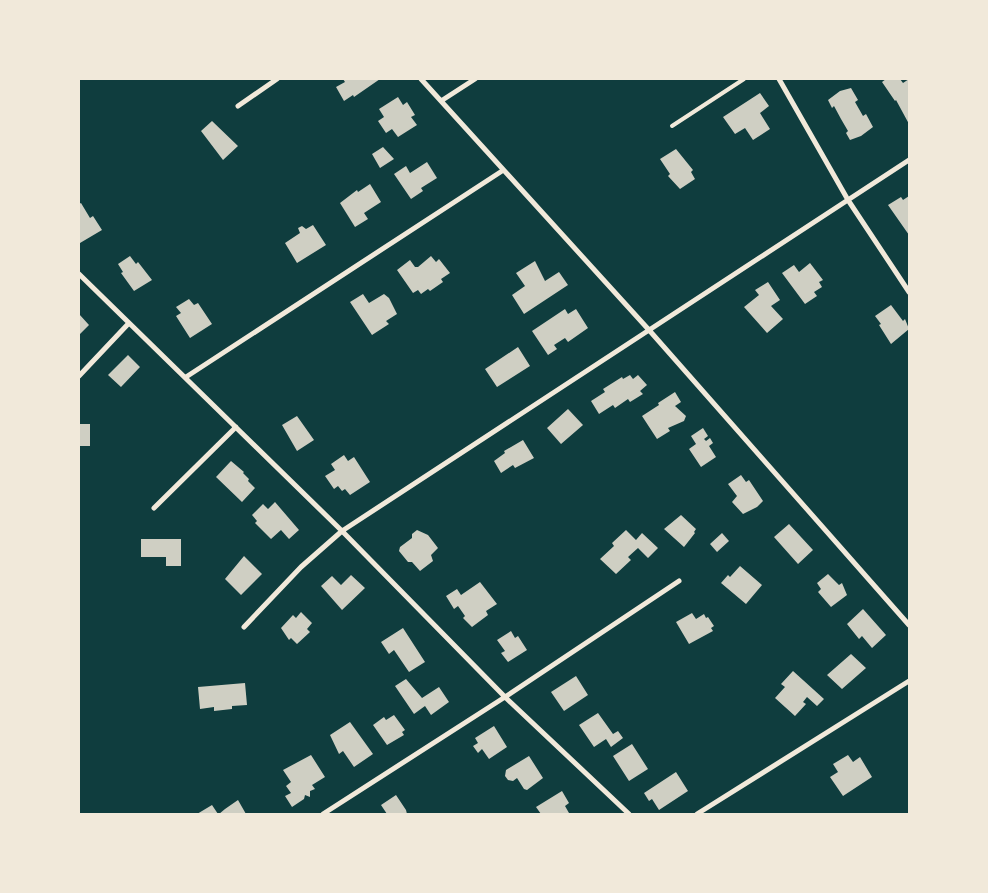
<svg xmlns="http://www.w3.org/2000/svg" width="988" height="893" font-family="Manrope,sans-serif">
  <rect width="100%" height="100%" fill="#0f3d3e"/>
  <!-- building -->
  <path fill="#cfcfc3" d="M343,79H380L354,97L353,95L344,101L336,87L345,82Z
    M886,79H900L903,83L909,79V124L896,100L895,101L882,82Z
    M851,88L858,100L855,102L863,116L866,114L873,127L861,136L850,140L846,133L848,131L841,119L834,106L832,108L828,100L840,91Z
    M760,93L769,106L760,113L770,129L753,140L745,128L735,134L723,117Z
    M398,97L403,105L407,102L415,115L411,117L417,125L398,137L392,129L386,133L378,121L384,117L379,109Z
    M212,121L238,146L223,160L201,131Z
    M383,147L394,159L380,168L372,154Z
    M676,149L693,170L691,172L695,179L680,189L668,176L670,174L660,159Z
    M427,162L437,178L421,188L423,191L411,199L394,174L406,166L410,173Z
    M370,184L381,202L364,213L368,219L355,227L340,203L357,190L358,192Z
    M909,196V235L888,205L901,197L903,200Z
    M81,203L90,218L93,216L102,230L80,243L79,204Z
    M313,225L326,245L297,263L285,243L300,233L298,228L302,226L306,229Z
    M130,256L136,264L138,262L152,280L134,291L121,273L123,272L118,264Z
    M431,256L436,262L439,259L450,273L441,279L443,282L430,291L428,289L421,294L418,290L413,293L397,270L410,260L415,267H418Z
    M535,261L545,281L559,272L568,285L524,314L512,295L525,286L516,273Z
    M810,263L823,280L819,282L822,287L814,292L817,296L805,304L782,273L794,265L799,272Z
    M768,282L780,300L771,306L783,319L767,333L744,307L759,295L755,290Z
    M363,294L369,303L384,294L389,298L397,314L386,321L389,324L372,335L350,302Z
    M189,299L194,305L198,303L212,324L190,338L176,316L181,313L176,307Z
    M891,305L903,321L905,319L909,329L891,344L879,325L881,324L875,316Z
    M565,309L568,314L576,309L588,328L568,342L565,338L554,345L557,349L548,355L532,331Z
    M79,314L89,325L79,335Z
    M518,347L530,366L497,387L485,369Z
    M128,355L140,367L121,387L108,375Z
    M630,375L633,379L638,375L647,385L640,391L643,394L630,402L628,399L615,408L613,405L599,414L591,401L605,392L603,389L622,377L623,379Z
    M675,392L681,402L675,406L686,416L684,421L668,428L670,431L657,439L642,416L659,405L658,403Z
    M568,409L583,425L561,444L547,428Z
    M297,416L314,440L297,451L282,425Z
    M79,424H90V446H79Z
    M703,428L708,436L704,439L706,441L710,438L713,443L709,446L716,457L701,467L689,449L696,444L691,436Z
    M523,440L534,458L515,468L513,465L501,473L494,461L505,453L504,451Z
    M344,455L348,461L354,457L370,482L350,495L345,489L342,491L338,486L334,489L325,476L335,470L331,464Z
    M231,461L244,472L243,473L249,479L248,481L255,488L242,502L216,477Z
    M741,475L746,482L749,480L763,501L757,507L743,514L732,502L737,496L728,484Z
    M275,502L299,530L289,539L281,530L271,539L255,523L257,521L252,515L263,504L268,509Z
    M681,515L696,529L694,532L695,533L684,547L664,529Z
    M789,524L813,550L798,564L774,537Z
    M417,530L428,535L438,548L431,555L433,561L420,571L412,562H408L399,551L400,547L412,538V534Z
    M626,530L636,540L642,533L658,548L648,558L638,548L628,557L631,560L616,574L600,559L614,546L612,543Z
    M722,533L729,541L717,552L710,544Z
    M141,539H181V566H166V557H141Z
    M244,556L262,574L241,595L225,579Z
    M740,566L762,585L746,604L721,583L728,575L730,577Z
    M828,574L839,585L842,583L847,595L831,607L818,592L821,589L817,583Z
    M351,575L365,588L342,610L321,586L332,576L341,585Z
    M480,582L497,604L486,611L488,615L472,627L463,618L465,616L458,606L454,609L446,596L457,589L461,595Z
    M863,609L886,635L872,648L862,636L859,639L847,624Z
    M301,612L312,623L307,629L310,632L297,644L291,638L289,640L281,628L293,615L296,618Z
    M692,613L696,619L704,614L706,618L708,617L714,626L711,628L713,631L689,644L676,622Z
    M403,628L425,662L409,672L394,650L389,654L381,642Z
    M511,631L515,638L518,636L527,650L508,662L501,653L505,651L497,640Z
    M851,654L866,668L842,689L827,675Z
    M793,671L824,699L817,706L807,697L803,702L806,704L795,716L775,698L785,687L781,684Z
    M576,676L588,695L564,711L551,692Z
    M406,679L422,698L439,687L449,702L431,715L425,706L414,714L395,686Z
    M245,683L247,705L232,706V709L214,711V707L200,709L198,687Z
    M598,713L613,734L618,731L623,738L611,747L606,739L594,747L579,725Z
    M394,715L405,730L402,732L404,735L387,745L373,725L384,717L386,720Z
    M350,722L373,754L354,767L343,751L339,754L330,735Z
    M494,726L507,747L489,759L482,749L478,753L473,746L478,743L475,738Z
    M632,744L648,769L629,781L613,756Z
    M311,755L325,777L312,785L315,789L310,791V797L305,795L304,799L292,807L285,796L291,793L286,786L291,782L283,770Z
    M848,755L853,762L860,757L872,777L843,796L830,777L838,772L833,764Z
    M529,756L543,778L527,790L524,789L517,778L513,781L508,780L505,776L506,770Z
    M676,772L688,791L659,810L652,799L649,801L644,793Z
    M562,791L569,803L565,806L569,813L541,814L536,807Z
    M396,795L406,810L407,814H387L381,805Z
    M238,800L246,814H219L225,809Z
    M212,805L218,814H197Z"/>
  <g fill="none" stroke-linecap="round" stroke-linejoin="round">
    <!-- service -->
    <path stroke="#f1e9da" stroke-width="4" d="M672,126L744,79"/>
    <!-- minor -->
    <path stroke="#f1e9da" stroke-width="5" d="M421,79L649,330L909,625
      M779,79L848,200L909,292
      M441,101L475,79
      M238,106L277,79
      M79,274L342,531L505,697L629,814
      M79,376L129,323
      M186,377L502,171
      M154,508L236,427
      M244,627L301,567L342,531L909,160
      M323,814L505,697L679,581
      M697,814L909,681"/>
  </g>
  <!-- border -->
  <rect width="988" height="893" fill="none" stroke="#f1e9da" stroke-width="160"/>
</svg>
